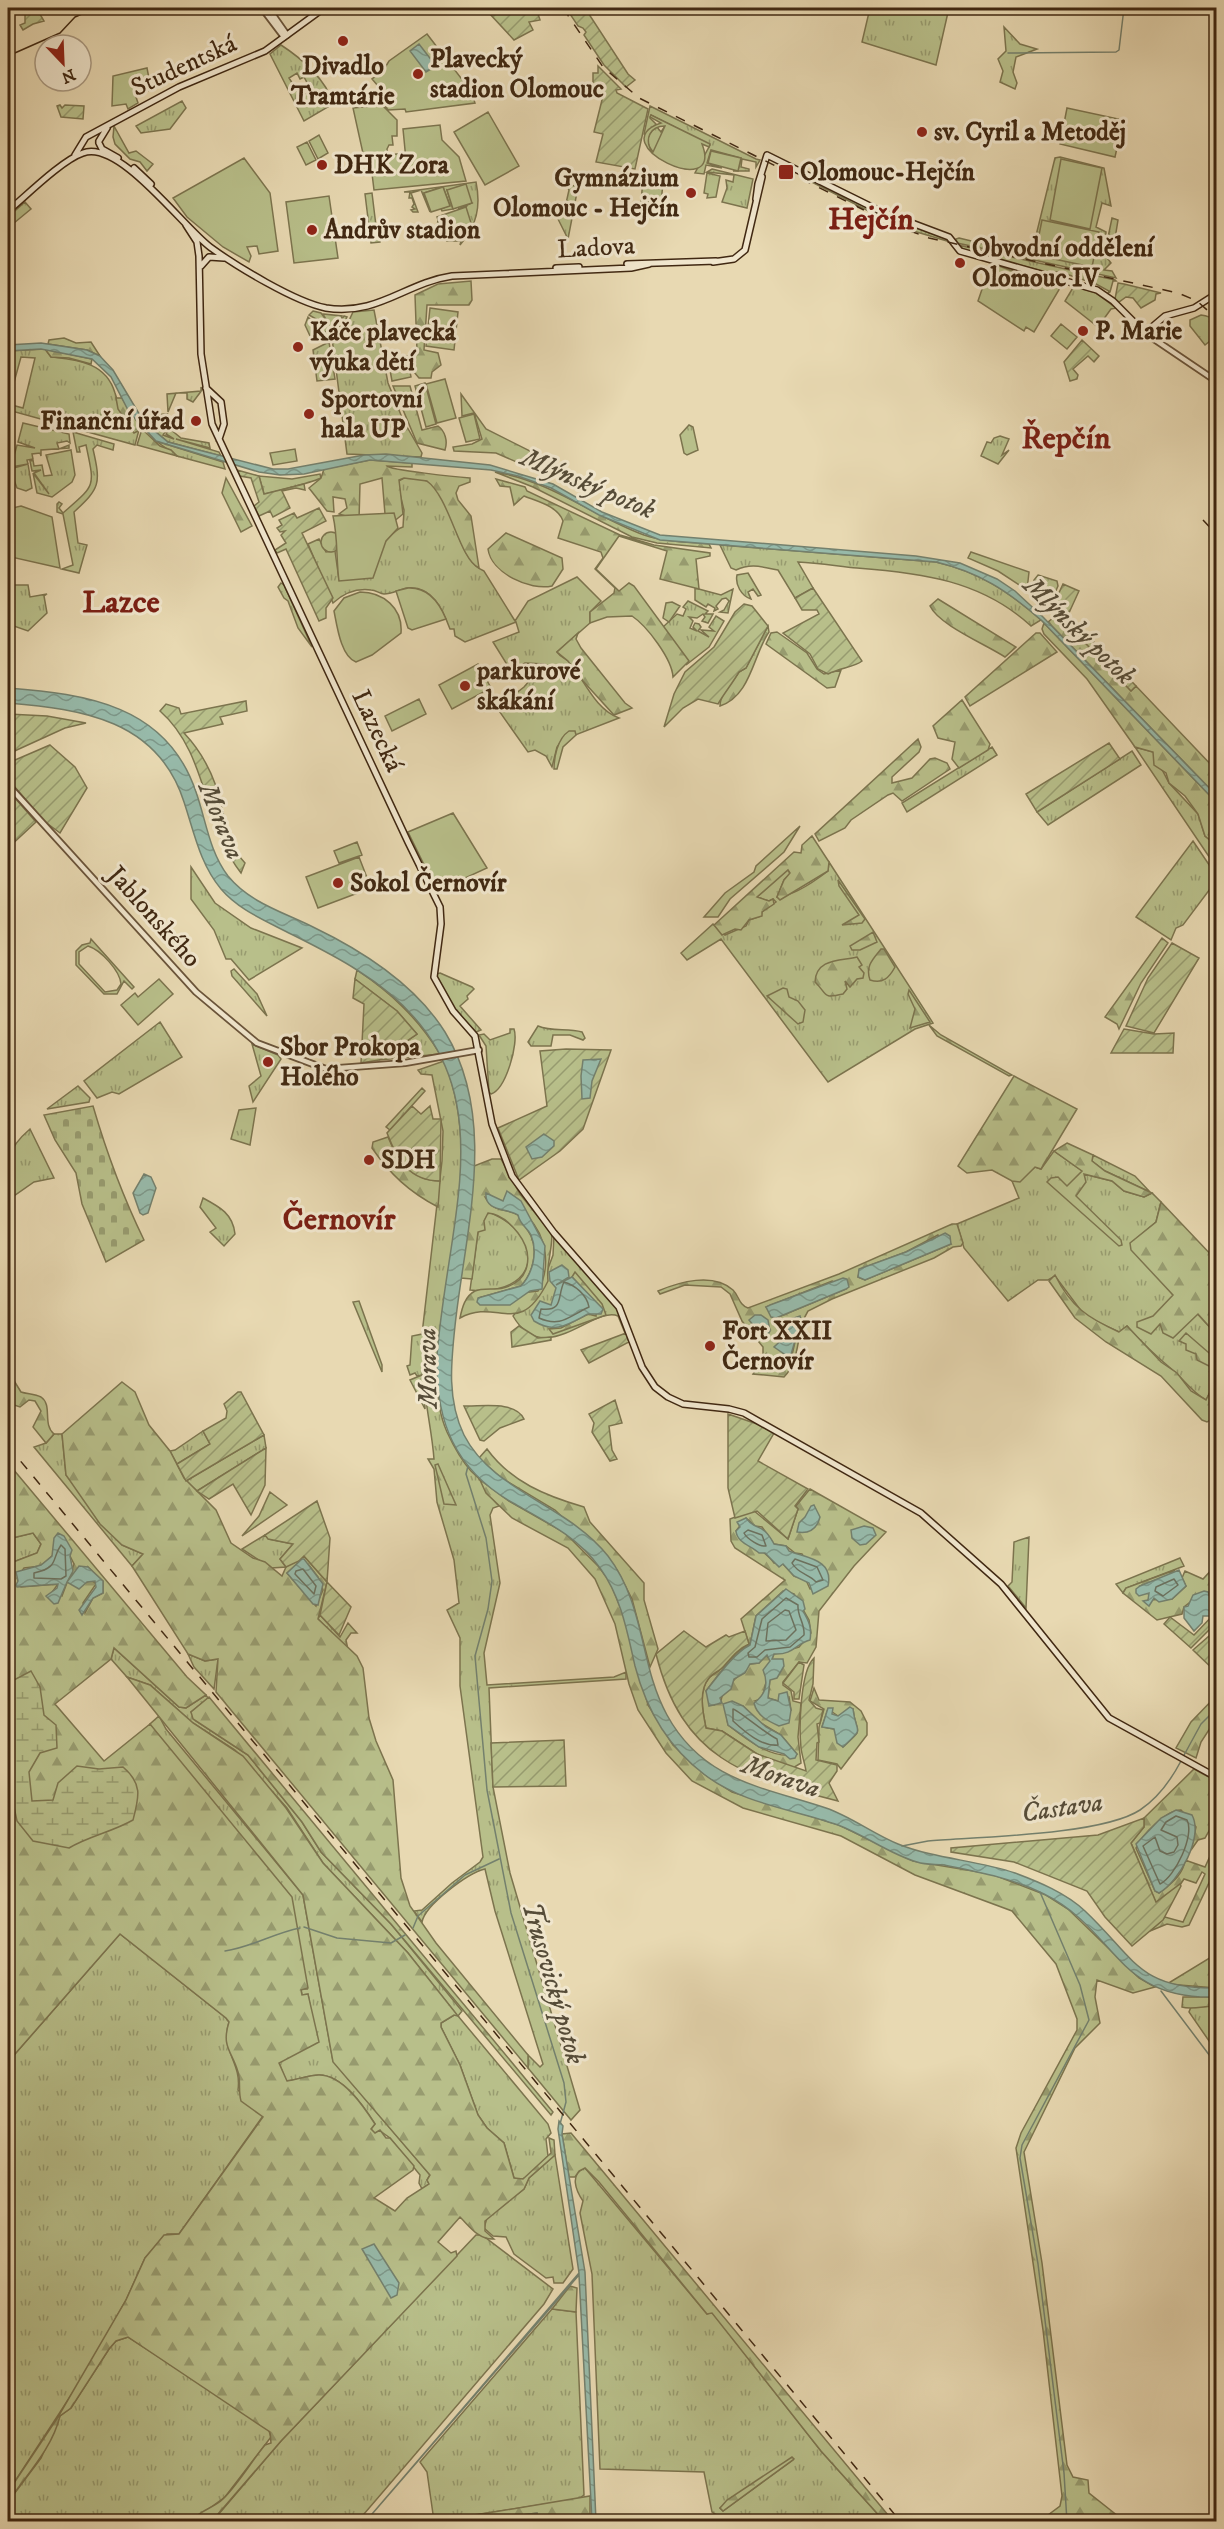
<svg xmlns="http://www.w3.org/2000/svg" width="1224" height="2529" font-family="'IM FELL DW Pica',serif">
  <defs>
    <pattern id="grass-tufts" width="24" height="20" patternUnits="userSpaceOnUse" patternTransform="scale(1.5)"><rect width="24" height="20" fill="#b8bf8a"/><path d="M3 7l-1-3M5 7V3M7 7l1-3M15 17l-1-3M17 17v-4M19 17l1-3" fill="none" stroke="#979b6f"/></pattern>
    <pattern id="forest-firs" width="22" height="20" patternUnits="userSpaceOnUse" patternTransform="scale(1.5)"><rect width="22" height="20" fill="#b8bf8a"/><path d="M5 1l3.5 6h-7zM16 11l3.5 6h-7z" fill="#979b6f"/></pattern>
    <pattern id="wetland-marsh" width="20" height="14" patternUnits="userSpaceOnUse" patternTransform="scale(1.5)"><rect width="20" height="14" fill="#b8bf8a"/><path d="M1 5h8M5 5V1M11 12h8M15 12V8" fill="none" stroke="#979b6f"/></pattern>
    <pattern id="cemetery-stones" width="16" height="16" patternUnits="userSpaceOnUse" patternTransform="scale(1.5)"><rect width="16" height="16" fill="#b8bf8a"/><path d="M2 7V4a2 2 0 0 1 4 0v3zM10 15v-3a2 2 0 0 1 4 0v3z" fill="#979b6f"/></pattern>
    <pattern id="garden-furrows" width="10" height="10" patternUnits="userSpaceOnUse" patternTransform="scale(1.5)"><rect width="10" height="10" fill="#b8bf8a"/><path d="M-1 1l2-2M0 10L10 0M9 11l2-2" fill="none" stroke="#979b6f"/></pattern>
    <pattern id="water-waves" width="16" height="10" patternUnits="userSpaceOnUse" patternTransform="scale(1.5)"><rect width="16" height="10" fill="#97baaa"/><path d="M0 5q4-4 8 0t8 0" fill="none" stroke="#7d9789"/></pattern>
  </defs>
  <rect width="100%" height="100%" fill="#e8d9b2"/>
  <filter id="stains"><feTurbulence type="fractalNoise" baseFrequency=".00333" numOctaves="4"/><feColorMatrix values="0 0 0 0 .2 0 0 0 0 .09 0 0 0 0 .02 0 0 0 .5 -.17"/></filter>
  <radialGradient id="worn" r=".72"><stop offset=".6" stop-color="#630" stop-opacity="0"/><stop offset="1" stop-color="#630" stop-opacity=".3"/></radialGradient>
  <!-- grass -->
  <path fill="url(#grass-tufts)" stroke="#7c744e" stroke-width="1.5" fill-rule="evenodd" d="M870,8H949L936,65L862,42Z
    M1004,27L1020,44L1037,49L1016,57L1013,72L1017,83L1015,89L1000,82L1003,71L998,59L1006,51Z
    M281,45C301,58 327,80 333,104L304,121L270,54ZM297,73L300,79L304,77L311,90L301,97L289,78Z
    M182,101L186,108L170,129L141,133L136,126Z
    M650,106L756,159L760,160L756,167V162L742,159L741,167L749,169V171H733L738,170L741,158L711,150L707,163L722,168L706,165L704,174L695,173L710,145L651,115L650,118L656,124L647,135L644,134Z
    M114,126L129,153L136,151L153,164L147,171L140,162L130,159L115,144L113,137Z
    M665,126L699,144L687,169C669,166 630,145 657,127L661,132Z
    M1060,157L1104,168L1111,206L1102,203L1096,227L1106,232L1104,254L1111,263L1104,270L1112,271L1116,278L1025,258L1031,256L1055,158Z
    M712,169L753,179L747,208L722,202L727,188L726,180L733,182L734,175L707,172Z
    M707,173L720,176L716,197L707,198L708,194L704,193Z
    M804,178L894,220L945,237L947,241L900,227Z
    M554,180L578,187L568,239L553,209L565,208L569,190L566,185Z
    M476,182C481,206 477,226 460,245L461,241H447C442,234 436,229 438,220L444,235L466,207L458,209L472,203L447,190L453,209L442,211L441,209L450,205L443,187L424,193L430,212L421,190L411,193L418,212H413L411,210L415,209L412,207L414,204L412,198H409L410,192H404Z
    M372,193L377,234H381L380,242L371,243L365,194Z
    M25,202L31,209L8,228V217Z
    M1112,218L1118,220L1112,257L1108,255L1106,247Z
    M959,238L1013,251L1014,255L957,243L956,239Z
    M958,245L1115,280L1116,281H1113L1110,292L1108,293L1109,291L1096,284L1060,272H1047L966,251Z
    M1074,286L1096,293L1116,308L1111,309L1098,327L1065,301Z
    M374,310L388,383L403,420L422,453L421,457L347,454L332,338L346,327L353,312Z
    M313,311L321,313L327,321L323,314L342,316L340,323L344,316L347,317L343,325L333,331L338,325L330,327L329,330L332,332L313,342L311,339L327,331L311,338L305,325L308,317L316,325L318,320L309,315Z
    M1201,315C1214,316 1217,324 1216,336L1205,345L1190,326V320Z
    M329,342L335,379L317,381L313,350Z
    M45,349L51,357C77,360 106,362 115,393C121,411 121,418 137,431L140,426L135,445L8,410V404L23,408L35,358L21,357L8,404V351Z
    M201,387L202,390L193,402L187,399V393H176L168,412L167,394L201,391Z
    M167,414L160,424L167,429L163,435L174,439L166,434L170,429L181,438L209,443L210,448L176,439L219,452L221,456L168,442L144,422L145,415Z
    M23,423L69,434L70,443L67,441L57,443L59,449L69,445V448L41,450V456L40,453L32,454L33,459L27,460L28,464L11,467L17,445L35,448L18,442Z
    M689,425L693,427L698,450L687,455L684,453L680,435Z
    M73,432L114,444L113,450L97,445L93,449C101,484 100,488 74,512L78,543L87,545L79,573L62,569L73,565L63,514L57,512V504L59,502L62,504L59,508L63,513C96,484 95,488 86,445L79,447L80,452H77Z
    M1000,436L1009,439L1002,455L1009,450L998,464L981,456L987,442L991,443L994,438Z
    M156,441L223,462L225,469L177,456Z
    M71,450L75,475L72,482L52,497L37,493L33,473L49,494L34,473L41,470L32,471L30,461L33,460L34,466L42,465L44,476L52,475L46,455Z
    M28,464L32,488L26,491L17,488L10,469Z
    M320,474L321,478C316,481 272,493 264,494L259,476L292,479Z
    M404,478C410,479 421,478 427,481C452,493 456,560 484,571L515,621L528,601L577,577L601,601L590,612V623L557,652C561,658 567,658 571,664C585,682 596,710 619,718L562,740L557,747L552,767L546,756L535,750L528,752L497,708L524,687L544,664L525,663L511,671L493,642L519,632L516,622L465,642L455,636L454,629H450C443,610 432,585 407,588C400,589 392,594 384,594C380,594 376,590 371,590C356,588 344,593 333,603L308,544L319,539L326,552L335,551L339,580L356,577C367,566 390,530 403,527L404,510L397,482Z
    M720,545L936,562C979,572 1008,591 1041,620L1031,626C981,580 921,573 857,568C837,566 818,563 798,562L813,588L795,598L778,570C762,567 751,563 736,570L731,568Z
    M748,573L761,595L758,596L753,589L748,592L751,599C741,596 735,584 737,575Z
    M1038,575L1057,581L1058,586L1054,595L1034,580Z
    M281,583L284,585L312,647L298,628L288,601L284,598L278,587Z
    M11,585H28L30,597L47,594L44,596L47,613L28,631L8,624V597Z
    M695,588L721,595L733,589L728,613L720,612L724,610L729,601L726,598L722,599L716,606L718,609L714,611L715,608L708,604L706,607L695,600Z
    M688,601L708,611L705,614H713L708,623L702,621L705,617L703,614L697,618L689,617L693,621L690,628L697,631L693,627L695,623L699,624L701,627L698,631L709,637L701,630L714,631L709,627L716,616L724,621L709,647L686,665L688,661L663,627L677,614L683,616L686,609L683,607Z
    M992,747L997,755L907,812L902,803Z
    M1135,747L1153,752L1169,783L1198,814L1205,836L1216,845V867Z
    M1132,751L1141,765L1048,825L1037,812Z
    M1193,841L1216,875V881L1183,925L1176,928L1171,940L1136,917Z
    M829,862L933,1023L915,1029L828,1082L721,939L687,960L681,953L713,924L725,935L746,926L749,920L761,916L762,912L776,902L773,899L769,901L757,897L788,869L790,874L784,880L777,897C794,896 815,881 828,871Z
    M191,867L215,903L251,928L302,948L249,980L231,959H226L214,930L191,899Z
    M234,969L257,994L267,1016L232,976L231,971Z
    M357,970C391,993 418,1018 440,1054L379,1060L417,1034L397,1011L355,979Z
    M440,973L472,987L474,989L467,996L468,999L460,1006L481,1030L476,1032L457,1013L437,978L436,974Z
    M160,1022L182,1057L119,1094L112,1092L97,1098L84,1081Z
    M538,1026C552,1032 567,1028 582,1032L585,1038L583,1040L570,1035H553L551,1046H531L528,1042Z
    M510,1029H514C519,1043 506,1089 491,1094L489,1092L486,1046L479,1035L484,1034L490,1040L510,1033Z
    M252,1044L278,1055L281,1059L253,1102L249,1086L261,1076Z
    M444,1061C477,1140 455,1228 443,1310C437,1348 431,1396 447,1432C453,1445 461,1460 471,1471C474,1474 478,1477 481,1481C488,1491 490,1497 499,1506L493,1508L490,1515L500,1583L484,1653L487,1685L614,1677L626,1672V1679L489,1688L493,1787L510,1873L580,2110L571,2120L528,2068V2055L540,2067L543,2064L495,1911L485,1869C468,1873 425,1905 422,1922L414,1911L422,1910L452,1883L480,1862L483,1857L460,1686V1638L447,1610L459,1603L454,1560L437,1502L434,1469L428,1459H434C432,1431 425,1405 424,1378L422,1375L417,1376L415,1373L410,1375L407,1366L410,1365L412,1336L422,1334L442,1161L443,1131L432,1075L421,1074L418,1070Z
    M78,1086L90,1098L89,1102L47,1109Z
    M256,1108L250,1145L231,1139L239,1110Z
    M30,1129L54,1178L34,1182L8,1200C7,1166 2,1153 30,1129Z
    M1054,1151L1088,1175L1112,1181L1124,1191L1144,1197L1152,1193L1161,1202L1156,1222L1131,1243L1173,1295L1192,1308L1216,1334V1365L1211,1370L1212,1388L1206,1400C1192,1392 1186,1382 1175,1372C1158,1358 1142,1343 1127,1326L1119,1332L1085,1316L1055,1276L1048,1280H1038L1008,1301L964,1248L957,1224L1019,1198L1012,1181H1020L1035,1167L1041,1169Z
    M1093,1155L1135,1176L1150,1192L1105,1171L1092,1161Z
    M203,1198C220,1207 233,1214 235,1234L224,1246L210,1232L216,1228L200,1207Z
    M491,1213C549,1238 538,1297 470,1290L478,1232L486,1214Z
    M554,1235L615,1304L627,1332L625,1333L618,1316C594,1305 544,1370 513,1316L546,1274L553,1255Z
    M359,1301L382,1365V1372L353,1302Z
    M203,1431L210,1444L177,1464L170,1451L175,1450Z
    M54,1434H62L66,1475L122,1545L143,1554L132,1566L34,1447L46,1443Z
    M264,1435L266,1448L197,1491L186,1481Z
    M270,1492L287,1505L242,1536L259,1516Z
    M33,1533L41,1544L37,1553L8,1564V1539Z
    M265,1535L269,1539L293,1544L280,1559L286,1567L271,1568L242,1549Z
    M1029,1537L1026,1608L1008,1586L1012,1582L1014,1542Z
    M1180,1558L1184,1566L1126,1588L1123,1593L1116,1584Z
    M320,1615L340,1637L348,1623L357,1633H351L346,1640L348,1650L318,1619Z
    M114,1648L179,1707L186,1708L206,1695L208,1698L191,1712L196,1721L248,1755L302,1822L321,1852L391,1924L462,2011L458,2016L548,2124L551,2133L546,2139L548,2156L527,2177L520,2180L514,2178L504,2143L487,2128L478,2115L460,2065L441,2027V2023L456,2014L408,1953L323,1863L287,1808L235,1750L193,1723L150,1685L127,1677L111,1659Z
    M188,1654L205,1661L218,1659L214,1689L194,1667Z
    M159,1716L166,1729L303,1895L333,2061L430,2175L427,2180L429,2184L422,2189L419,2183L420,2175L390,2138L380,2131L375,2134L371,2129L375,2124C364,2107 343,2075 319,2075C309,2075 297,2080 286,2081L279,2063L312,2018L308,1994L302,1995L301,1989H307L150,1724Z
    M120,1934L226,2018L229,2022C220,2051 242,2062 238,2090L263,2116L179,2234H167L145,2258L126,2300L81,2380L8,2492V2062Z
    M1216,2006V2051L1189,2012L1191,2007Z
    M555,2155L573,2269L563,2283H554L553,2277L546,2278L514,2254L506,2237L493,2236L484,2228L487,2218L524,2189L529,2178Z
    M585,2168L707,2314L712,2312L821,2451L884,2521H726L712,2512L704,2472L600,2469L592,2274L580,2213L583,2201C576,2191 569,2174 585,2168ZM792,2458L793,2460L723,2511L720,2508Z
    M476,2235H482L553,2289L544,2304L358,2521L212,2522L281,2441Z
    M552,2309L576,2312L584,2495L578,2499L434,2521L427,2472L420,2462Z
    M128,2337L268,2428L271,2437L225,2497L192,2521L8,2522V2502L41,2458L60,2416L71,2408L109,2349L116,2341Z"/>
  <!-- forest -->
  <path fill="url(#forest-firs)" stroke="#7c744e" stroke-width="1.5" fill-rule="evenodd" d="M471,281L472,300L469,305H427L424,350L438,353L441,365L432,372L431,378H419L414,372L411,351H417L415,295L438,284Z
    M64,338L76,343L91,342L100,356L87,350L48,344L49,340Z
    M45,349L92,359L91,364L69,358L51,357Z
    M393,386H410L422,430L438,426C445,431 448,441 445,450L417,443Z
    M461,394L486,429L546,459L541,468L535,470L496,453L454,451L453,447L472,444L482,439L474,413L462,416Z
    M116,398H122L140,426L138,431L134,433L118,409Z
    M142,429L160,446L171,450L177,456L137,445Z
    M370,460L412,463V467L387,466C390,470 457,477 470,478V482L459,486L456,493L458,500L471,516L479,568C459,559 450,498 427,481L404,478L399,480L403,514L387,527L394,514H385L382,478L360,484L359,520L339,514L347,508L345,499L333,497L334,512L327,511L309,488L321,478L324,469Z
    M495,472C551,481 593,516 644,535C665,542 687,542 709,544L711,548L657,543L632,537L533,487Z
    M226,478L252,526L241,532L222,493Z
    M496,479L525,487L527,491L620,535L654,545L710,553V556L696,559L699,589L660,579L667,551L619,536L596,569L619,591L629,583L634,586L689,661L673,677C672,659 647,626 632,616L607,617L590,623V612L614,593L615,588L595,569L603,558L601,552L558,538L563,521C558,506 536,501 524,496L514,505L510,487L500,486Z
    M321 542a10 10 0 1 1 20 0a10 10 0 1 1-20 0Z
    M506,533L562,558L563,569L552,586C530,591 491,573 488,549Z
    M938,599L1016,647L1005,657C985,644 939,625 930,606Z
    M1058,614L1131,691L1136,686L1216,770V795L1048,622Z
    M1044,623L1216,802V845L1205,836L1198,814L1185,796L1169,783L1166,773L1154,765L1153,752L1135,747L1087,679L1044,634L1042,629Z
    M768,626L769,632C753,655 751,696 720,706C720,693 732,683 739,672L746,668Z
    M777,632L807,653L817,669L824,674L841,670L835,687L827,688L766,644L771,633Z
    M578,633L576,639L581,648L625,703L632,708L614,715L583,681L568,661L557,652Z
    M1036,633H1040L1057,652L970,706L965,697Z
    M962,700L990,744L988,750L959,768L952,759L955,742L938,738L933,726Z
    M569,731H575L576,735L563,747L557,769H554C554,758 557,739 569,731Z
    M918,739L921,747L919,752L892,777V783L912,778L930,759L935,758L947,763L950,769L902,801L893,793L888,795L851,820L845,828L819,841L815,834Z
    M800,826L784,852L730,899L718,917H704L725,893L754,872L756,866Z
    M812,836L829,862L828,871L780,900L777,897L784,880L790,873L788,870L757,897L769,901L773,899L774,904L762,912V916L749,920L741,930L735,929L722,935L714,925L794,852L801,853L802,845Z
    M838,880L865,919L862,923L842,925L859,915L839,886Z
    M873,932L877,942L860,950H852L850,946Z
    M1162,938L1168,943L1141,983L1119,1029L1117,1024L1105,1017Z
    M881,949H884L895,967C889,978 883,984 870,980C865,966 873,959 881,949Z
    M857,957L862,965L859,967L864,973L863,978L857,979L850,987L845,981L847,989L843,994C821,999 828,994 815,982C816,958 841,961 857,957Z
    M783,988L787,989L789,997L798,1001L805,1010L803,1022L798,1024L767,996Z
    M909,990L930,1022L910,1028L915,1009L908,994Z
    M929,1025L941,1035L1012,1075L1009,1076L937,1036Z
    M1014,1076L1077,1109L1041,1169L1035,1167L1020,1182L1012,1181L992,1170L967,1173L958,1166Z
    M422,1088L425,1091L390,1130L386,1127Z
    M388,1137C397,1160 413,1181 440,1181L438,1207C409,1192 390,1174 372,1148L373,1142Z
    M1067,1143L1093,1155L1092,1161L1105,1171L1152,1193L1144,1197L1124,1191L1112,1181L1084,1174L1086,1182L1076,1196L1121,1240L1122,1245L1119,1246L1047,1182L1051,1178L1058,1177L1067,1186L1082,1171L1054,1151Z
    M492,1159H501L520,1194L552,1234C552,1252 546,1265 548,1281C519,1340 498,1297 460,1318C462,1308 465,1296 475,1291C482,1288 495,1290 503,1288C531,1281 534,1254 518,1233C511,1224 501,1214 488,1213L484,1221L485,1230L478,1232L472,1279L461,1278L474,1166ZM511,1196C522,1201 521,1209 528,1217C547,1237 551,1267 538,1291L478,1298L521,1286C533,1273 538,1252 531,1236C527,1228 522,1223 518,1215C507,1208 493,1213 485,1197L503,1201Z
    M1161,1202L1216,1260V1334L1198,1314L1173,1338L1163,1333L1160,1324L1151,1334L1137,1327V1322L1153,1316L1173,1295L1131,1250L1130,1243L1156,1222Z
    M952,1224H957L963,1243L961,1246L953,1247L934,1258L832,1299L808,1311C795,1331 802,1359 784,1377L753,1374L763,1359V1347L742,1321L730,1294L721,1287L685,1285L660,1294L658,1291C679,1282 713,1272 733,1290C739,1296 739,1305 748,1308L839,1274ZM938,1235L951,1244L865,1280L858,1277L860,1269L906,1252ZM832,1281L846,1289L776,1318L766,1307ZM800,1320L792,1355L782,1342L786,1336V1323Z
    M575,1272L602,1304L606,1315L553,1334L549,1329L561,1328L588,1314L596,1316L597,1304L572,1277Z
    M1055,1275C1071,1307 1088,1318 1119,1332L1127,1326L1161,1362L1177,1373L1191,1391L1206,1400L1212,1388L1213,1368L1197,1360L1196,1354L1186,1350V1344L1179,1341L1186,1333L1216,1359V1416L1207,1422L1202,1420L1161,1376L1106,1342L1075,1318L1049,1281Z
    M8,1371L21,1392C27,1394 35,1394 41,1397C53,1405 42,1424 54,1434L46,1443L33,1427L41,1411L35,1401L29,1400L20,1407L8,1403Z
    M122,1382L135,1392L149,1425L170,1451L184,1478L216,1510L231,1543L253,1558L265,1562L282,1576L286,1567L303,1555L327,1582L318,1619L357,1656L363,1668L369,1718L376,1741L393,1780L401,1878L410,1906L436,1943L528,2055V2068L216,1692L218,1659L205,1661L188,1654L132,1566L143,1554L122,1545L100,1524L66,1475L62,1434ZM299,1562L308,1564L318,1577L323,1590L316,1606L287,1573Z
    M487,1449C511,1482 546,1496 584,1507L590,1522L644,1583V1600L658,1649L650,1667L632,1599L617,1570L555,1510L500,1477L479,1458Z
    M8,1463L187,1677L206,1695L186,1708L179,1707L114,1648L111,1659L55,1704L104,1761L150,1724L292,1897L308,1988L301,1990L302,1995L308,1994L319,2042L279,2063L287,2081C297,2080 309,2075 319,2075C343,2075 364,2107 375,2124L371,2129L375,2133L380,2130L386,2138H390L414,2166L413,2170L374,2198L395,2211L407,2198L429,2184L427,2180L430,2175L333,2062L303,1895L127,1677L150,1685L193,1723L243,1756L286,1808L323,1863L408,1953L458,2016L454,2015L441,2023V2027L460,2065L478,2115L487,2128L504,2143L514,2178L523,2179L551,2153L549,2138L554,2140L555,2155L529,2178L524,2189L485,2221V2231L494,2239C479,2240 470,2227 460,2217L438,2242L451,2253L456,2251L457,2256L281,2441L212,2521H192C198,2511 214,2508 223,2499C239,2483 251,2462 265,2445L271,2443L270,2432L128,2337L116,2341L109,2349L71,2408L60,2416C52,2449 27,2474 8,2502V2492L58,2417L126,2300L145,2258L164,2235L179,2234L263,2117L241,2101C238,2091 241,2082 238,2072C232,2051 221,2047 229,2022L226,2018L120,1934L8,2062V1564L37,1553L41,1544L33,1533L8,1539ZM52,1556H70L74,1564L62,1596L53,1591L58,1584L21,1587L17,1578L24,1568L41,1566ZM88,1567L103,1581V1593L93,1598L85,1613L83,1603L96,1584L91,1580L87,1582Z
    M438,1464L456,1505L444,1504L435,1465Z
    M480,1480L509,1501L565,1533L599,1567L610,1582L624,1616L648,1705L673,1745L704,1774L732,1792L839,1825L913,1861L991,1874L1046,1895L1068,1909L1139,1978L1155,1987L1133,1993L1097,1980L1095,1997L1100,2023L1075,2048L1024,2152L1042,2263L1067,2465L1073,2477L1088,2480L1089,2493L1118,2516V2521H1040L1060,2506L1062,2496L1043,2330L1016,2148L1021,2133L1077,2030V2019L1056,1964L1012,1911L915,1875L841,1836L743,1808L692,1781L666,1753L638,1710L629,1684L615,1624L595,1579L568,1548L512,1518L486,1493Z
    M810,1489L886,1532L854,1566L819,1611L816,1647L807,1663L799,1662L783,1682V1685L791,1691L793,1701L801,1703L798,1737L801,1763L793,1768L757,1754L722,1731L706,1728C703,1713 698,1691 709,1678C713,1673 720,1671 724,1666C732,1657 738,1649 749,1644L741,1619L785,1580L735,1548L731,1541L730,1519L753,1510L788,1539L798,1509L796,1506ZM746,1518L755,1526L762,1527L774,1544L786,1546L795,1553L802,1554L823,1587L810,1589L806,1580L794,1576L783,1564L774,1563C767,1552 747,1541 736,1531ZM783,1591L794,1594L809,1620L811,1633L799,1647L774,1654L772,1659L768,1698L778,1701L789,1697L791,1710L755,1701L761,1699C767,1687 766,1674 771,1661L766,1655L759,1663L750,1664C742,1673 722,1688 721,1701L714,1705L706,1691C717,1677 734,1653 750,1645L756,1616ZM743,1706L756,1720L781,1735L797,1754C773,1761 746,1739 728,1725L726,1712Z
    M1216,1565V1604L1213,1605L1208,1597L1202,1593L1184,1607L1182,1614L1157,1620L1123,1593L1126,1588L1175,1570L1167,1576L1140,1586L1151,1596L1148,1600L1172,1599L1186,1586L1182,1578L1185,1571L1203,1579Z
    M814,1688L819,1700L850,1702L861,1711L867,1723V1735L841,1769L837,1764L818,1760L819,1727L824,1709L810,1701ZM828,1709L838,1716L853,1709C856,1736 866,1726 843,1747L834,1729L822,1727Z
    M1216,1696V1719L1201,1742L1196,1758L1176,1748L1191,1722Z
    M209,1697L553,2112L551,2115L391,1924L321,1852L302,1822L248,1755L193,1719L191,1712Z
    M1194,1769L1216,1781V1823L1214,1822L1205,1838L1198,1840L1191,1850L1196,1827L1181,1810C1166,1810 1142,1835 1136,1848L1155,1891L1159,1893C1170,1884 1183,1876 1185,1860L1205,1867L1211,1854L1216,1856V1868L1189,1925L1182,1927L1167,1924L1150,1931L1165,1917L1183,1922L1205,1874L1202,1872L1196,1883L1184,1879L1180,1885L1156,1903L1131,1843L1144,1827V1818Z
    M1216,1954V1988L1167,1984Z
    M1183,1997H1216V2006C1205,2006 1191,2010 1182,2007Z
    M571,2133L893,2521H884L821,2451L712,2313L707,2314L599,2182L585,2168L579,2171L575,2177H569L562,2134Z
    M570,2286L577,2288L576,2312L552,2309Z
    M792,2457L794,2459L723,2511L720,2508L727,2500Z
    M590,2496V2521H539L537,2513L477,2521L434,2522Z"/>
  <!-- wetland -->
  <path fill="url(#wetland-marsh)" stroke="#7c744e" stroke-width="1.5" d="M31,1671L40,1687L44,1715L56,1725L57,1748L40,1753L29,1772L32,1801L53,1800L58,1783L77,1766L99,1769L123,1767C143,1784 139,1797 133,1820C112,1832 89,1836 69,1848L33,1841L17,1821L8,1779V1687L10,1682Z"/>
  <!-- cemetery -->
  <path fill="url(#cemetery-stones)" stroke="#7c744e" stroke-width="1.5" d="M93,1106C107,1154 123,1197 144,1240L106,1262L82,1204L76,1173L55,1140L44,1115Z"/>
  <!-- park -->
  <path fill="#b8bf8a" stroke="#7c744e" stroke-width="1.5" fill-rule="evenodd" d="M427,34L471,91L475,103L406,112L405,109L388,110L376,93L378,86L372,79L383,71L389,61Z
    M147,68L151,89L136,97L138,103L128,109L126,104L112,106L113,76Z
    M382,105L397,120V136H392L393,145H389L387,149L388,155L405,153L406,160L403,129L440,125L442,140L459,157L466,181L374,190L370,157L364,158L353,108Z
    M1067,108L1123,120L1115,157L1060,144Z
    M488,112L519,166L485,185L454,132Z
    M651,115L710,144L709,147L702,144C725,203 600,143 661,123L650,117ZM665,126L653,152H652C644,139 650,126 665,126Z
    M319,135L328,153L318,159L309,141Z
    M307,142L316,160L306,165L297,147Z
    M711,151L741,158L738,171L708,163Z
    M244,158L270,193L278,251L259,254L257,246L247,247L251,256L249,262L223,247L187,217L173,198Z
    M1061,159L1102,168L1090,229L1050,220Z
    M644,171L664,173L661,203L641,201Z
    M466,184L472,203L453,209L447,190Z
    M443,187L450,206L431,212L424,193Z
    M329,196L338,258L294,263L286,202Z
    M466,207L472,226L444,236L437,217Z
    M1042,220L1099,232L1092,267L1035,255Z
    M991,263L1031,278L1039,276L1063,283L1034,332L1026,327L1024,331L978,301Z
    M430,308L458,312L454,350L426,346Z
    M1061,324L1077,337L1067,349L1051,336Z
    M407,356L411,377L392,381L388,359Z
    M445,379L456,418L437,423L426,384Z
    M425,383L436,424L426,427L415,386Z
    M474,414L480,439L466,442L459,418Z
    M295,449L297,461L273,465L270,453Z
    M21,506L52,517L60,568L11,557L8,539V509Z
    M394,513L398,528L386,541L373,578L339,581C336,559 338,537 333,516Z
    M971,552L1029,572L1027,590L998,571L968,558Z
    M408,588C428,587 439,602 446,619L412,630L408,628L396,591Z
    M360,592C383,592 403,608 401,633L372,655L356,662C341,657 337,626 334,611L344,598Z
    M672,602L680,606L669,622L663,618L666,603Z
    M478,664L491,688L452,709L439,685Z
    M419,699L426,714L392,731L385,716Z
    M453,813L487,868L437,891L408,832Z
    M357,842L362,855L339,863L334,851Z
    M359,857L371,888L318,908L306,877Z
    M91,939L134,987L132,989L124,981L117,994H104L76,965V951L82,945L90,943ZM88,946C101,950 120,971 121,984L117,990L105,992L79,964V952Z
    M159,979L173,994L138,1025L121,1005L135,993L138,997Z"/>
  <!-- garden -->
  <path fill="url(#garden-furrows)" stroke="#7c744e" stroke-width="1.5" d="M27,8H39L37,9L44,21L33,24L23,30L20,25L25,23V13Z
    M495,8H515L518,13L528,8H536L540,20L529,22L533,30L514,40L489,13Z
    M566,8H585L628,74L635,80L626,87L604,65L584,35L586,32L583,28L578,26Z
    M598,66L621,89L616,90L617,93L648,109L635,169L596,162L603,134L594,132L603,96L599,93L600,84H593V73H598Z
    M60,105L62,108L65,105L84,106L83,119L61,117L57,106Z
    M1118,283L1124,284L1161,293L1156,294L1155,300L1141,308L1133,298L1126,297L1119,302L1115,299Z
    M1082,340L1099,356L1094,362L1088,356L1073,369L1078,375L1077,379L1070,381L1064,362Z
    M237,470L259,476L264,494L304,484L305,490L296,488L282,491L290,508L273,517L270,511L259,516L254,506L259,502L251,478L240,476Z
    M319,508L326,521L302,533L333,598L326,608V618L319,621L286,549L277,553L275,550L286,543L281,535L285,531L280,532L277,528L282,525L279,520L294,513L297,518Z
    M1063,584L1079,591L1068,615L1136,686L1131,691L1052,608Z
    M813,588L862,661C855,667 840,668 828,674L818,669L810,654L783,633L819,614L817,610H802L795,598Z
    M744,604L752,606L768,626L746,668L739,672C732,684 725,692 718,704L698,699L683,708L664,727L674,694L685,672L714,647L735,612Z
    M246,701L247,711L220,717L223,724L184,733C204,754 216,780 222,808C227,830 229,846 245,863L241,873C203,825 208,753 160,711L166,704L179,708L181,714Z
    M8,714L47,716L86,723L65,728L8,754Z
    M1109,743L1120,759L1037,812L1026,794Z
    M50,745L75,767L87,788L60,833L44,821L8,779V763Z
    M8,790L36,822L8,848Z
    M1172,943L1199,958L1154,1033L1126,1026L1148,978Z
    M355,979L397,1011L417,1034L379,1060L361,1063L364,1004L353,998Z
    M1124,1029L1154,1034L1174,1033L1173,1053H1111Z
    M566,1049L611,1050L583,1129L560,1151L519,1180L498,1128L547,1106L540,1051Z
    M412,1106L421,1114L430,1106L433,1119H441L440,1181C409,1181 397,1159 387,1133Z
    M519,1326L538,1338L551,1337V1340L512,1347L511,1332Z
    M626,1333L629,1342L589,1363L581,1350Z
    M422,1375L424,1378L425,1409L410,1380Z
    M238,1392H241L264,1435L186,1481L177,1464L210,1444L203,1431L226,1418L227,1411L224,1404Z
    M615,1400L622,1423L609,1426L612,1450L617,1459L610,1461L592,1432L594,1423L589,1414Z
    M464,1406C480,1407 515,1400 524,1419L500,1428L484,1441L480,1440Z
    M728,1414L757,1424L774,1433L758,1461L808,1489L795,1506L798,1509L788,1539L757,1511L735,1518L728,1488Z
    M266,1448L265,1485L251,1515L233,1484L209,1499L197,1491Z
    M317,1501L330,1538L327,1582L351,1607L339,1635L320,1615L327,1582L304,1556L299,1561L286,1567L280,1559L293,1544L268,1539L265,1535Z
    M1216,1612V1623L1191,1648L1164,1624L1170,1617L1194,1635Z
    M1216,1630V1672L1193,1650Z
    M684,1631L706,1647L726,1635L729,1637L745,1631L749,1644C738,1649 732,1657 724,1666C720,1671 713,1673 709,1678C698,1691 703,1713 706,1728L722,1731L757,1754L806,1771C805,1764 802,1756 801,1748C799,1728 800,1671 814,1658L813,1684L809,1700L816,1708L823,1710L820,1723L817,1724L819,1742L817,1743L816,1760L837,1765V1771L829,1783L838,1801C743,1777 682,1758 656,1654Z
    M799,1662L804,1665L799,1699H794V1692L783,1683Z
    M564,1740L566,1786L493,1787L491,1743Z
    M1144,1818V1827L1131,1843L1156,1902L1180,1884L1181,1886L1163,1920L1132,1946L1105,1917L1087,1891L1014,1862L951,1852V1848L1098,1835Z"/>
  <!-- water -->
  <path fill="url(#water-waves)" stroke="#74806d" stroke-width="1.5" d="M419,44L436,66L426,72L410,51Z
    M41,343L87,350L100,356L113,370L144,422L168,442L187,447L273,469H288L364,455L386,454L490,465L553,484L602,512L660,535L916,556L960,563L997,579L1015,591L1043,617L1216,795V802L1041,620C1008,591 979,572 936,562L660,540L599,515L551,488L518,476L491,470L370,460L304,474L280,475L259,472L156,441L129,412L111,377L92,359L41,349L8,351V345Z
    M8,688C86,694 167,705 196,792C206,820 209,851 228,876C250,903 283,912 313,927C363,951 415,984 445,1032C499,1120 465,1231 455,1326C451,1363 447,1400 464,1435C493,1492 567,1504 608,1556C646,1606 639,1664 667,1715C703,1781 763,1787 826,1808C852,1817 873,1834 898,1844C935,1859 977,1860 1015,1873C1039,1882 1066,1893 1085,1911C1135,1958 1138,1989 1216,1988V1997C1115,2000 1118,1931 1044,1894C1012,1878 979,1872 944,1865C935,1864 926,1865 917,1862C889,1854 865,1835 838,1825C793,1809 743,1804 705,1775C669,1748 646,1709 635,1666C627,1631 621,1597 600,1568C578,1537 545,1521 513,1503C455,1470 435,1421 437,1356C448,1206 516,1070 357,970C334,955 309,943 285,931C262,919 238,909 221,889C200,864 194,832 184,802C158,720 82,709 8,703Z
    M601,1059L592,1081L590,1098L582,1099L581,1076L583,1060Z
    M544,1134L554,1141V1146L542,1157L532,1159L526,1147Z
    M144,1174L151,1177L156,1188L148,1213L143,1215L140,1213L133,1193Z
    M507,1191L521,1201L545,1246L542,1289L530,1291L510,1305H480L477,1302L478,1298L521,1286C533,1273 538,1252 531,1235C527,1227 520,1225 518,1215C508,1208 484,1212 486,1193L503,1201Z
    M945,1233L950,1236L951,1244L865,1280L858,1277L859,1269L906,1252Z
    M562,1265L568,1270L569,1277L556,1285L572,1277L603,1309L601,1314H588C567,1325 555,1334 534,1321L531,1315L540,1301L551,1305L556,1288L550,1281L549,1272Z
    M843,1278L847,1279L849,1287L846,1289L776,1318L771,1317L766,1307L770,1305Z
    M755,1315H761L768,1320L770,1331L767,1336L758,1331L749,1320Z
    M800,1316L801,1320L790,1358L774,1347L786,1336L788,1320Z
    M814,1505L820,1517C817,1529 809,1534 797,1532L799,1523L805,1517L811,1506Z
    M746,1518C756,1532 762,1521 774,1544L786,1546L789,1551C806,1558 834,1559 828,1586L813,1594L809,1583L794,1576L783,1564L779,1567L765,1553H759C752,1546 737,1543 736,1531L740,1527L737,1522Z
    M864,1526L873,1528L876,1535L866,1544L860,1545L852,1538L851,1530Z
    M58,1533L64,1536L72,1550L70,1556L73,1571L67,1582L79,1566L88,1567L103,1581V1593L93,1598L82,1615L79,1610L96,1587L95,1581L87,1582L79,1589L67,1582L58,1603L54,1604L46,1596L57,1588L58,1584L17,1587L16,1585L18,1581L16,1572L41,1565L52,1556L54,1538Z
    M302,1559H304L323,1584L318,1605L313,1604L287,1573Z
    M1179,1570L1186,1586L1172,1599L1159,1602L1154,1598L1149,1606L1143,1601L1148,1600L1149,1593L1139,1596L1136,1593V1589L1140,1586Z
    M786,1589L803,1601L805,1609L803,1611C809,1621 812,1628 810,1640C795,1644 794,1655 774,1654L772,1659H783L784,1666L777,1678L770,1680L768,1698L778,1701L779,1694L787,1692L791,1710L789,1723L779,1726C768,1721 757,1716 754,1703C765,1695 769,1684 763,1670L770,1661L767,1655L759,1663L750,1664L745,1673L734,1679L731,1689L720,1698L722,1703L709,1706L706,1691C717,1677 734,1653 750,1645L756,1616Z
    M1204,1591L1208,1592L1214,1608L1210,1616H1203L1202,1623L1194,1631L1184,1618V1607L1188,1606L1193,1595Z
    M732,1701L743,1706L766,1727L781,1735L797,1754L795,1758L790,1759L784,1754L759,1747L728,1725L723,1704Z
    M850,1707L853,1709C856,1736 866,1725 843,1747L837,1743L834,1729L822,1727L828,1708H833L832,1714L838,1716Z
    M1176,1810L1192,1815C1204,1837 1179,1882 1159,1893L1155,1891L1136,1844L1161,1818Z
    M559,2121L563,2126L562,2134L585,2272L596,2521H592L579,2275L366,2521L579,2273L558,2129Z
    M374,2244L399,2283L397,2295L391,2298L362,2249Z
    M537,2513L539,2521H477Z"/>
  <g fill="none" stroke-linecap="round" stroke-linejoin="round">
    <!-- shore -->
    <path stroke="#6c715e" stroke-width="1.5" d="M564,1282C575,1285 587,1295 589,1307C569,1316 561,1328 539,1318L541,1309C564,1312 557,1296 564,1282Z
      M748,1530L762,1535L766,1546C760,1547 747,1539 744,1533Z
      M61,1545L65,1549L66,1576L61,1579L34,1578V1573C60,1567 51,1559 61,1545Z
      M795,1559L817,1567L823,1580L816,1582C809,1574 798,1574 792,1563Z
      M303,1569L316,1586L314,1594L295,1574L296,1571Z
      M1174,1579L1178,1585L1163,1596L1155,1591L1156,1587Z
      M786,1598L798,1605C797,1616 805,1623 804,1635L790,1647L765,1650L757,1657H749L748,1653L755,1647L762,1619Z
      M785,1610L789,1611L796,1630L786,1640L766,1641L768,1623Z
      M733,1709C738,1710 766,1734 777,1739L778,1745C762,1747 745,1732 733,1721Z
      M1176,1816L1187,1820C1195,1835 1175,1877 1160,1884L1143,1846L1155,1837L1160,1851L1167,1854L1174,1852L1178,1845L1177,1837L1161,1830L1166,1822Z"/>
    <!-- stream -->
    <path stroke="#74806d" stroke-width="1.5" d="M1008,53L1116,52L1119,50L1124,8
      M468,1466L466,1474L486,1538L492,1581L488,1609L475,1656L487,1790L511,1913L564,2083L566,2102L560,2124
      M1183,1757L1201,1724L1216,1709
      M902,1846L928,1841C978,1837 1102,1835 1140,1810C1158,1798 1171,1780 1181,1761
      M1040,1892L1080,1985L1089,2020L1022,2145L1020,2158L1038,2264L1064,2473L1067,2522
      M304,1927L337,1938L391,1943L405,1935
      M413,1928L418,1916L465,1875L499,1859
      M225,1951C252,1947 274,1933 300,1928
      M1161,1991L1216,2064"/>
    <defs>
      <path id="tertiary" d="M262,8L284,37
        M268,8L287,35
        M1145,333L1216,381
        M8,785L196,992L257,1043L326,1069L405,1063L479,1050"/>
      <path id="secondary" d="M99,141L107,128
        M99,143L102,149L118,158
        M75,155L86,137L179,87L265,51L324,8
        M134,168L151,184
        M756,199L758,184L767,155L880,211L949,237L960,251L1097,290L1113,301L1145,333L1165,316L1194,308L1216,294
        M8,211C26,196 62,160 83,153C119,139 183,227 210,247C236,266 295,302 326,308C378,316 405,283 452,276L631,268L649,264
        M186,225L197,242L199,256L201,354L212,424L408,842L440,907L441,924L434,977L453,1011L475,1036L492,1124L512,1176L554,1233L619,1307L642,1367L655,1387L668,1397L683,1404L729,1409L744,1413L921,1513L1001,1584L1109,1718L1216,1777
        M713,262L734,259L745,250L762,177
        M627,264L716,261
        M201,266L209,257L224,258
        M556,268L579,267
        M206,388L221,402L224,424L219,439"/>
    </defs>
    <!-- tertiary casing -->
    <use href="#tertiary" stroke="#6a543a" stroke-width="8"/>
    <!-- secondary casing -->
    <use href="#secondary" stroke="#402812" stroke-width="8"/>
    <!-- tertiary -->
    <use href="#tertiary" stroke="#f0e6cd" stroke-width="4.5"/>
    <!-- secondary -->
    <use href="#secondary" stroke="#f0e6cd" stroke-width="5"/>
    <!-- tram -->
    <path stroke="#402812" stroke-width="1.5" d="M8,56L60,33L75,17L96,8"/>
    <!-- rail -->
    <path stroke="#402812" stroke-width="1.5" stroke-dasharray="10 10" stroke-linecap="butt" d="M563,8L603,67L639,98L894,225L929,238L1178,293L1197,301L1216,318
      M1203,520L1216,534
      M8,1446L901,2522"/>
  </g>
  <!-- markers -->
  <g fill="#8f2418" stroke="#f0e6cd" stroke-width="2">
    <circle cx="343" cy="41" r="6"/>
    <circle cx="418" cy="74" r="6"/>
    <circle cx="922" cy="132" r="6"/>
    <circle cx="322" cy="165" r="6"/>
    <rect x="778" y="164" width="16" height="16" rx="3"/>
    <circle cx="691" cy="193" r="6"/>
    <circle cx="312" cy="230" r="6"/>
    <circle cx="960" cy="263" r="6"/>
    <circle cx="1083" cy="331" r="6"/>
    <circle cx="298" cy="347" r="6"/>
    <circle cx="309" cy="414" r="6"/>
    <circle cx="196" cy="421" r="6"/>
    <circle cx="465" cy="686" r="6"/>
    <circle cx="338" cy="883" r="6"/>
    <circle cx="268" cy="1062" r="6"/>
    <circle cx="369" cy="1160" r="6"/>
    <circle cx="710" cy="1346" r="6"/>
  </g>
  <g text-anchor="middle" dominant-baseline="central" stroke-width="6" stroke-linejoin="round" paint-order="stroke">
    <!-- poi labels -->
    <g font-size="26" font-weight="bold" fill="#402812" stroke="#f0e6cd" text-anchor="start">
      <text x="430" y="59">Plavecký<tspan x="430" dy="30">stadion Olomouc</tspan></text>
      <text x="343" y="66" text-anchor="middle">Divadlo<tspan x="343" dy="30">Tramtárie</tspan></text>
      <text x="934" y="132">sv. Cyril a Metoděj</text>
      <text x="334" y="165">DHK Zora</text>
      <text x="800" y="172">Olomouc-Hejčín</text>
      <text x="679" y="178" text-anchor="end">Gymnázium<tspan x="679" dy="30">Olomouc - Hejčín</tspan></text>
      <text x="324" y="230">Andrův stadion</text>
      <text x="972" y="248">Obvodní oddělení<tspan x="972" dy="30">Olomouc IV</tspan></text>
      <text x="1095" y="331">P. Marie</text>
      <text x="310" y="332">Káče plavecká<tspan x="310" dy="30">výuka dětí</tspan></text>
      <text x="321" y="399">Sportovní<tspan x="321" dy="30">hala UP</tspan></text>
      <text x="184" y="421" text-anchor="end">Finanční úřad</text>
      <text x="477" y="671">parkurové<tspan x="477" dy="30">skákání</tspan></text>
      <text x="350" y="883">Sokol Černovír</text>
      <text x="280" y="1047">Sbor Prokopa<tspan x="280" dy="30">Holého</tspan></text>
      <text x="381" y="1160">SDH</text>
      <text x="722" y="1331">Fort XXII<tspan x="722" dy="30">Černovír</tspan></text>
    </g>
    <!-- street labels -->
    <g font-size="26" fill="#402812" stroke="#f0e6cd">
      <text transform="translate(184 66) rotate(-25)">Studentská</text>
      <text transform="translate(596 248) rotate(-3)">Ladova</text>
      <text transform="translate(377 731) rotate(65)">Lazecká</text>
      <text transform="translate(154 917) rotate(48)">Jablonského</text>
    </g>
    <!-- water labels -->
    <g font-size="27" font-style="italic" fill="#564c38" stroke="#f0e6cd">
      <text transform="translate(588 484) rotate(23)">Mlýnský potok</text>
      <text transform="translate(1079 631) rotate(44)">Mlýnský potok</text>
      <text transform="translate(221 821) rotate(68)">Morava</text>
      <text transform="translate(428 1368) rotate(-91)">Morava</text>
      <text transform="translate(781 1777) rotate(19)">Morava</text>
      <text transform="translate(1062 1808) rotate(-8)">Častava</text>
      <text transform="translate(553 1983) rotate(74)">Trusovický potok</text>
    </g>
    <!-- district labels -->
    <g font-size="32" font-weight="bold" fill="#7a1f14" stroke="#f0e6cd">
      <text x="871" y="220">Hejčín</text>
      <text x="1066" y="439">Řepčín</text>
      <text x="121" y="603">Lazce</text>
      <text x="339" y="1220">Černovír</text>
    </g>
  </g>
  <!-- margin -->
  <rect width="1224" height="2529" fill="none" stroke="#e8d9b2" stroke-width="30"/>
  <rect x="9" y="9" width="1206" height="2511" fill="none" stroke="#402812" stroke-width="3"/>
  <rect x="15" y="15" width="1194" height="2499" fill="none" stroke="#402812" stroke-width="1.5"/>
  <!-- north arrow -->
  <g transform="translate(63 63) rotate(157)"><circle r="28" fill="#f0e6cd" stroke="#aa9a82" stroke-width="1.5"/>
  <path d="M0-4.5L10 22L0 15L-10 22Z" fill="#8f2418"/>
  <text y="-9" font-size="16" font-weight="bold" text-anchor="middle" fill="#402812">N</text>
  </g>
  <rect width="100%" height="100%" filter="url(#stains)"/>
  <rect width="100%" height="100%" fill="url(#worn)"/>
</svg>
